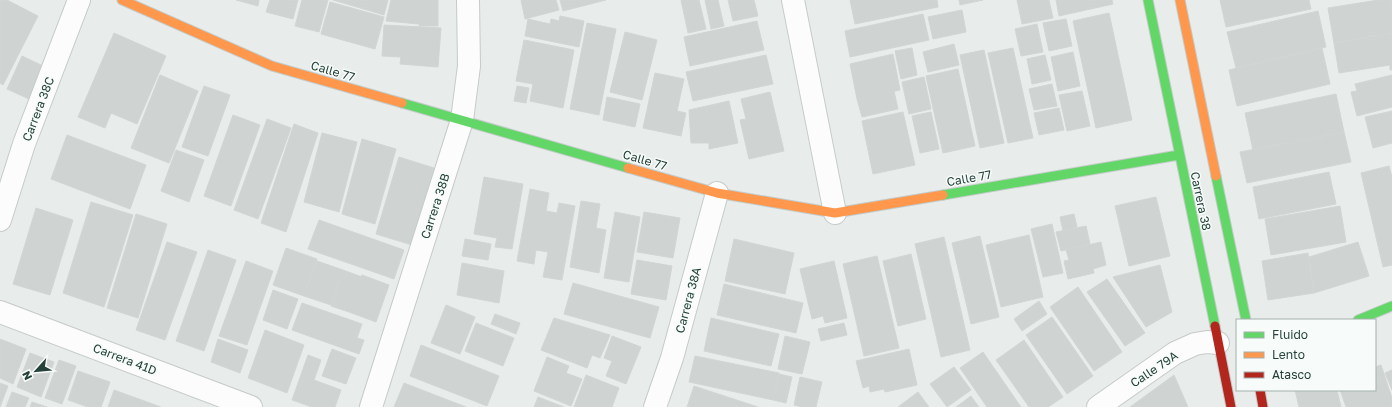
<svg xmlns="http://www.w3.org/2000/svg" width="1392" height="407" font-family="'Golos Text',sans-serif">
  <rect width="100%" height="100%" fill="#e8edeb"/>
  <!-- building -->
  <path fill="#cfd4d2" stroke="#d1d6d4" d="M0,0H7L38,16L3,85L0,83Z
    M236,0H259L258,6Z
    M270,0H298L293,19L266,12Z
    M302,0H328L319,32L295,26Z
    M333,0H388L384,15Z
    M391,0H438V26H419V24L386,21Z
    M521,0H556L559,10L525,19Z
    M560,0H606L563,11Z
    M681,0H699L706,29L688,33Z
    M705,0H718L724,26L711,29Z
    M728,0H754L758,16L733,21Z
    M850,0H937L938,7L855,24Z
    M959,0H983L960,5Z
    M1017,0H1049L1053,18L1022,24Z
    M1056,0H1112L1113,4L1059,16Z
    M1220,0H1309L1311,9L1226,27Z
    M1378,0H1392V33L1334,43L1328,8Z
    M330,2L384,17L375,49L321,34Z
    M962,10L966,32L933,39L928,17Z
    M1318,11L1326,47L1236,68L1227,32Z
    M1109,13L1132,120L1096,128L1073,21Z
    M923,14L929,40L850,57L845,31Z
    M560,16L584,21L579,47L525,36L528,19L550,24L551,19L559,21Z
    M1066,19L1072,46L1049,51L1043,23Z
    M757,21L764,50L690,66L684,37Z
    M587,23L616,29L599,115L570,109Z
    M1037,24L1043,52L1021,56L1015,29Z
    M384,25L441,28L438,67L400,64L401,57L382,56Z
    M625,32L657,40L642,100L610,92Z
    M114,33L166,56L137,124L111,113L105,128L78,117Z
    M1392,33V70H1390V65L1339,73L1334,43Z
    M524,40L574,50L563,108L530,101L533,84L516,81Z
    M954,44L959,65L928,72L923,52Z
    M912,48L917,75L901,79L895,51Z
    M1013,48L1033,138L1008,143L988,53Z
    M1322,48L1330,84L1237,106L1229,70Z
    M984,50L1004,143L980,148L960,55Z
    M1073,52L1080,86L1058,91L1051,57Z
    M893,54L900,90L857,99L850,64Z
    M766,55L773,84L693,101L686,72Z
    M1045,55L1051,80L1032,84L1027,59Z
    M22,56L43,66L29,99L7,89Z
    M958,69L975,146L943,153L926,76Z
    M655,73L684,79L677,111L686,113L681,136L643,128Z
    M160,75L198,91L169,163L131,148Z
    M1392,75V107L1357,116L1351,92L1357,91L1355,84Z
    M924,77L931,109L909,114L902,82Z
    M1052,84L1057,106L1034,110L1029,89Z
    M204,86L230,95L208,156L182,147Z
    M517,86L529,88L526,103L514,101Z
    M894,91L898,109L862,117L857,99Z
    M1082,91L1090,126L1067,131L1059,95Z
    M770,92L784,151L749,159L740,120L746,119L741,99Z
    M1336,94L1344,132L1253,150L1245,113Z
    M607,97L640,104L635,127L603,120Z
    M729,101L738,143L709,149V143H691L689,110Z
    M1059,108L1064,130L1039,135L1034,113Z
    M1392,111V143L1373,148L1365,117Z
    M903,112L915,165L873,174L862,121Z
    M931,112L939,149L920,153L912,116Z
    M233,115L260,125L231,206L204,196Z
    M267,119L291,128L258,219L234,210Z
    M294,124L318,133L286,232L261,223Z
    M1344,132L1351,162L1247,183L1240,152Z
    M322,133L357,142L339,212L304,202Z
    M67,135L146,165L130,209L51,179Z
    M362,139L396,149L375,224L342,214Z
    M176,150L204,160L189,202L161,191Z
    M399,157L434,168L412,245L376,234Z
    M1389,166L1392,177V265L1383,267L1361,173Z
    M1329,172L1336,204L1259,219L1253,187Z
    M484,177L523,184L512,249L495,247L497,238L474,234Z
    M530,189L549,193L546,211L557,213L559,203L575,206L562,280L543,277L548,252L536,250L534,264L517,261Z
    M1156,197L1170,256L1129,266L1115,206Z
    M581,201L600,204L596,228L606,230L599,273L570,267Z
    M91,202L133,215L104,307L63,293Z
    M1340,206L1346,242L1271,255L1265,219Z
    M36,208L73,220L50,295L13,284Z
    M615,212L640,217L629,282L604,278Z
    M644,212L680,218L673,258L637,252Z
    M136,214L167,224L138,318L107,308Z
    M1074,214L1077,227L1063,231L1060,217Z
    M319,220L404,250L394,279L308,249Z
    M1052,224L1063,273L1043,277L1031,229Z
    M1086,226L1090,244L1061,251L1056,232Z
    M1029,235L1043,297L1001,307L986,245Z
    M980,236L999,317L971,324L952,243Z
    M944,237L970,350L941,357L915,244Z
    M465,239L491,244L488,260L462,256Z
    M734,239L794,253L785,294L725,281Z
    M167,242L197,252L165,340L136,330Z
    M1101,242L1106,265L1093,269L1094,273L1068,279L1064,261L1069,260L1066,250Z
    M1358,242L1369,276L1314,293L1309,257Z
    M286,248L317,259L304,296L273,285Z
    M208,250L236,260L204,351L176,341Z
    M1308,253L1314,293L1268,300L1262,261Z
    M911,254L926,319L898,326L883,261Z
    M877,256L899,348L864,356L843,264Z
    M637,260L672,266L666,300L631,294Z
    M246,261L273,271L247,345L219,336Z
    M317,261L343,270L331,305L304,296Z
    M834,261L847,318L825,323L823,316L812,319L800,269Z
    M462,263L504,271L499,303L457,295Z
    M1160,265L1172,312L1146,327L1113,277Z
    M343,270L362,277L349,312L331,306Z
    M362,275L389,285L376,322L349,312Z
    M1107,279L1145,333L1125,346L1087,292Z
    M573,283L659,307L650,338L564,314Z
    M724,284L803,303L796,333L717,315Z
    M1078,287L1122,352L1094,371L1050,307Z
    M273,290L298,299L287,329L263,320Z
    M1039,301L1047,314L1022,331L1014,319Z
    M302,303L362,324L357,338L364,340L359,354L292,330Z
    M446,305L475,317L460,354L431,343Z
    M495,314L520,323L516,334L491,324Z
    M1052,317L1093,376L1067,394L1026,335Z
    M554,318L610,335L600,358L592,355L587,368L541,350Z
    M711,318L779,334L771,366L704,351Z
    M476,323L514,338L503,366L465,351Z
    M844,323L847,335L821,341L818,329Z
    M265,330L304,345L287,393L248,378Z
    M612,336L641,347L626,384L606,376L612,361L604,358Z
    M785,336L810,342L802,374L778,369Z
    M0,339L26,349L13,384L0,378Z
    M218,339L248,350L240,373L211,362Z
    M1024,340L1063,397L1048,407H1029L996,360Z
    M421,345L499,376L487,406L410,376Z
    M332,349L356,358L346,384L322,376Z
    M909,349L917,385L885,392L884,389L870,392L869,386L863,388L856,361Z
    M983,352L1021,407H987L960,368Z
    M30,353L54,362L41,397L17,387Z
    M308,355L321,360L314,380L341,390L335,407H312L292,400Z
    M695,356L779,373L773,400L689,382Z
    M547,357L569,366L566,373L582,379L571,406L534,391Z
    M59,360L76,366L62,404L45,398Z
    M1381,365L1392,398V407H1346L1340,390H1375V367Z
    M954,367L971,390L947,407L930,384Z
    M1392,370V390L1385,373Z
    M78,371L110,382L101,407H88L68,400Z
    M779,374L792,377L786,403L773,400Z
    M586,375L619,388L612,407H574Z
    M1174,375L1188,407H1130Z
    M800,377L822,382L816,407H802L794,405Z
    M0,383L8,386L0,407Z
    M404,383L466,407H394Z
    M694,386L758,407H687Z
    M114,390L161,407H108Z
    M1295,390H1337L1341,407H1299Z
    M12,392L29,398L25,407H6Z
    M918,392L929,407H898Z
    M971,396L979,407H956Z
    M538,397L564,407H534Z
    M32,402L47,407H30Z"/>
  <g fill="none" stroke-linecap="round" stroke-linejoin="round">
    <defs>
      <path id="street" d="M793,0L835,213
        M0,220L24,144L79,0
        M0,312L251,407
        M371,407L462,120L469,66L468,0
        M655,407L672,358L717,193
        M1098,407L1175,353L1195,344L1207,342L1218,343"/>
      <path id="fast" d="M1148,0L1215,326
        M402,103L628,168
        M1216,176L1246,320
        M943,195L1179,155
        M1358,320L1392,306"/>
      <path id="slow" d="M122,0L272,66L402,103
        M1180,0L1216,176
        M628,168L717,193L835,213L943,195"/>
      <path id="jam" d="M1215,326L1231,407
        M1260,390L1263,407"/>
    </defs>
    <!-- street casing -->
    <use href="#street" stroke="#c5cac8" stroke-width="24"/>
    <!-- fast casing -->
    <use href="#fast" stroke="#c3cbc8" stroke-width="11"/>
    <!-- slow casing -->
    <use href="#slow" stroke="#c3cbc8" stroke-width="11"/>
    <!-- jam casing -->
    <use href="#jam" stroke="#c3cbc8" stroke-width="11"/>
    <!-- street -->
    <use href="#street" stroke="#fcfcfc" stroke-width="22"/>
    <!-- fast -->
    <use href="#fast" stroke="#63d668" stroke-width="9"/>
    <!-- slow -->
    <use href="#slow" stroke="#ff974d" stroke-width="9"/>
    <!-- jam -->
    <use href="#jam" stroke="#b3261e" stroke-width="9"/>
  </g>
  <g text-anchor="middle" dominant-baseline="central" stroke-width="3" stroke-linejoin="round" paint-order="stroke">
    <!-- street labels -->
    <g font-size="12" fill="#24423a" stroke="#f7fbf9">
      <text transform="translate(333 71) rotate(16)">Calle 77</text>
      <text transform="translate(38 109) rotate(-69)">Carrera 38C</text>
      <text transform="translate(645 160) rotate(16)">Calle 77</text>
      <text transform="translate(969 178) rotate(-10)">Calle 77</text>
      <text transform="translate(1201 201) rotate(78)">Carrera 38</text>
      <text transform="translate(435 206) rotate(-72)">Carrera 38B</text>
      <text transform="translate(688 300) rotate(-75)">Carrera 38A</text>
      <text transform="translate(125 359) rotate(21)">Carrera 41D</text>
      <text transform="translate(1154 369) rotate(-34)">Calle 79A</text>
    </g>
  </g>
  <!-- legend -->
  <rect x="1236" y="319" width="140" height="72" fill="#f7fbf9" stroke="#a3b1ad"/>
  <rect x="1244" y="332" width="20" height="6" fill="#63d668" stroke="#a3b1ad"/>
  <text x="1272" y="339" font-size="12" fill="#24423a">Fluido</text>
  <rect x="1244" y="352" width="20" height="6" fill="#ff974d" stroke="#a3b1ad"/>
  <text x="1272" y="359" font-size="12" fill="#24423a">Lento</text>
  <rect x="1244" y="372" width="20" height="6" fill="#b3261e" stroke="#a3b1ad"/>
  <text x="1272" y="379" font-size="12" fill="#24423a">Atasco</text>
  <!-- north arrow -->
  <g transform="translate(36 371) rotate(243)" stroke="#f7fbf9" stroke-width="3" paint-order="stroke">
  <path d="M0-3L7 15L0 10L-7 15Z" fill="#24423a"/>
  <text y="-6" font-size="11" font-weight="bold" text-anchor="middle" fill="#24423a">N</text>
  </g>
</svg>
